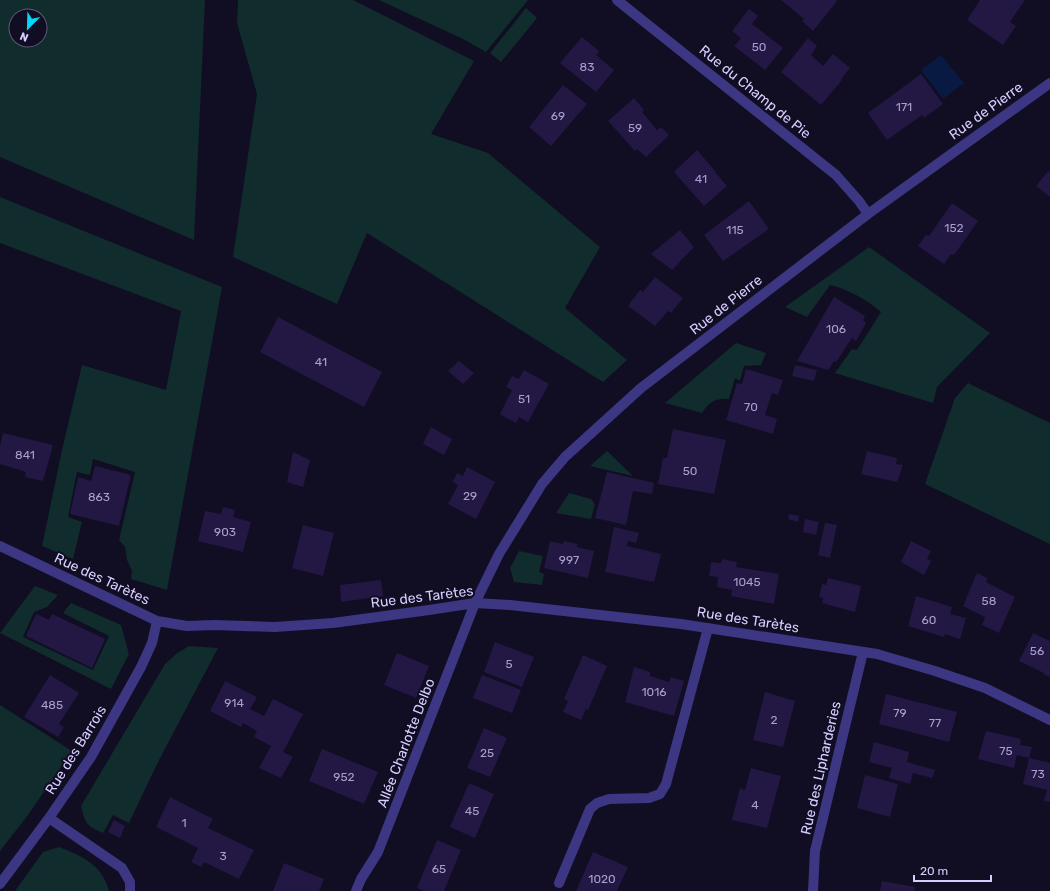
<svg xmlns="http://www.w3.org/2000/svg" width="1050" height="891" font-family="Rubik,sans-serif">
  <rect width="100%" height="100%" fill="#110d22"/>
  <!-- green -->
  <path fill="#102c2d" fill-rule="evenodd" d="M0,0H205L194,240L0,157ZM16,16H40V40H16Z
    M238,0H353L474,61L431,134L488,153L600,247L565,308L627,360L603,382L367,233L337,304L233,257L257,94L237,23Z
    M379,0H528L486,52L463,39Z
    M526,8L537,18L501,62L490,53Z
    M0,197L222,287L167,590L131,579L132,571L127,560L125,547L119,540L135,472L93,459L90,475L77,472L68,517L82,522L73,559L42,546L62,450L82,365L166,390L181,311L0,243Z
    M869,247L990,333L937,387L933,403L835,373L852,349L857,350L881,312C867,300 848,289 830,285L807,317L785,307Z
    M736,343L766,353L761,365L744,366L740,381L735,378L729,399C716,398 709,402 702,413L665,403Z
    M968,383L1050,423V544L925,484L955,398Z
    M607,451L633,476L590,466Z
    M569,493L591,499L595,504L591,519L556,513Z
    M519,551L543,556L539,572L544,574L542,585L514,582L510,568Z
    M35,586L58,595L47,607L34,612L23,637L93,670L109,636L63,613L71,603L121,625L129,654L111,689L0,633Z
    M189,646L218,648L158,762L129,823L113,815L103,833C87,826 85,824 81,806L165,664L176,654Z
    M0,705L72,751L28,815L0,851Z
    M59,847C83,856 102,865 109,891H15L43,852Z"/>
  <!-- water -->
  <path fill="#081a41" d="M941,55L964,83L943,99L921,70Z"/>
  <!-- building -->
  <path fill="#231844" d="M781,0H836L837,1L813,31L802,21L804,19Z
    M980,0H1025L1010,22L1016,26L1003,45L967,20Z
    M749,9L758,16L752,24L783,48L765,70L734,46L741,38L732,31Z
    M582,37L599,51L596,55L614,70L596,92L560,63Z
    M808,38L817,46L811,55L823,66L833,54L850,68L841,79L842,80L821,105L781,72Z
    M921,74L943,104L924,118L922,115L887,140L868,113Z
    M563,85L587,104L551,146L529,127Z
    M634,98L644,110L642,112L657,130L661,127L669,135L646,157L637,149L635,151L608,121Z
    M697,150L716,172H715L727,186L704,206L674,172Z
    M1048,171L1050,172V197L1036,186Z
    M749,201L769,229L723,261L704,235Z
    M952,203L978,221L954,255L951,254L944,264L918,246L926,235L929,236Z
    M680,230L694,247L672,270L651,254Z
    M655,277L683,298L671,313L668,311L655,326L628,306L640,290L643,292Z
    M834,297L865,316L863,320L866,323L856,341L852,338L836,362L834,361L828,370L797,361Z
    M278,317L382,372L364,407L260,352Z
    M459,361L474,373L463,384L448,371Z
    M795,365L817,370L814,381L792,376Z
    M746,369L783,380L778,395L772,393L765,415L777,419L773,434L726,420L737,383L742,384Z
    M524,370L549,384L528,422L519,417L516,423L500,414L512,390L506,387L512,376L519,379Z
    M431,427L452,439L444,455L423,444Z
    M673,429L726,440L714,494L658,484L663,458H667Z
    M3,433L53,445L43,481L25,477L26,472L0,464V446Z
    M867,451L897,458L896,464L903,465L897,482L861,474Z
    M293,452L310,460L303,487L287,482Z
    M95,466L131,475L119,526L70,514L78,477L91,481Z
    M467,467L495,482L476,519L448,504L458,485L453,482L457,473L463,476Z
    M607,472L654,483L652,494L633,491L626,525L595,518Z
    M223,507L235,510L233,517L251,522L243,552L198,541L205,511L221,514Z
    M789,514L799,516L798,522L788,519Z
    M805,519L819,522L816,535L803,532Z
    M825,523L837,525L830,558L818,555Z
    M303,525L334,533L323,576L292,568Z
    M614,527L639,533L636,543L628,541L627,546L661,554L654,582L605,572Z
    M550,541L563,544L564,541L577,544V547L594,551L588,578L544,568Z
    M911,541L931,551L927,559L931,561L924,575L901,562Z
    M722,559L737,562L736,567L779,574L774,604L731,596L732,590L717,587L718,577L709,576L711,562L721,563Z
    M977,573L987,578L986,582L1015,597L999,633L982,625L985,617L963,606Z
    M828,578L861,586L855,612L822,603L823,598L819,597L822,584L826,585Z
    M381,580L383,596L341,602L340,585Z
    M916,596L952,607L950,614L966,618L960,639L945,634L944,637L908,626Z
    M36,614L49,620L52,614L105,639L92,668L26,636Z
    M1033,633L1050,641V677L1043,674L1044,673L1019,661Z
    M495,642L534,657L522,687L484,672Z
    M397,653L429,666L416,698L384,685Z
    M583,655L607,666L588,710L586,709L581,720L563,712L568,701L564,699Z
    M634,667L650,672V676L669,682L671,677L684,681L674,716L625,702Z
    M50,675L79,693L59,724L64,727L58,737L24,717Z
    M482,675L521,690L512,713L473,698Z
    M225,681L257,697L250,709L264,716L273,699L303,714L283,752L293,757L281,778L259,768L271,746L254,737L257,731L243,723L241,727L210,711Z
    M765,692L795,701L783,747L753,740Z
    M886,694L957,712L949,742L879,724Z
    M484,728L507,738L490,777L467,768Z
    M986,731L1021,739L1020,745L1032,747L1029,758L1017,755L1014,768L978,759Z
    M874,742L909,752L907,762L935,770L932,778L913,773L910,784L889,778L892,768L869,762Z
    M322,749L378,772L364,804L309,781Z
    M1029,758L1050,763V802L1044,801L1047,790L1023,784Z
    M751,768L781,776L767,828L732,820L740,788L745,790Z
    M865,775L898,784L890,817L857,808Z
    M469,783L494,794L475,838L450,827Z
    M170,797L213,819L208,828L254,850L239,879L204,862L201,867L191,862L198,848L156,827Z
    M114,820L125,826L120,838L108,832Z
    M437,840L461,850L444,891H424L417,888Z
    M593,852L628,867L617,891H576Z
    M284,863L324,879L319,891H273Z
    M882,881L915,887L914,891H880Z"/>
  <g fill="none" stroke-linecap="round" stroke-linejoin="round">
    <!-- lane -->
    <path stroke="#3c3683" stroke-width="10" d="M559,883L590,809L597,803L609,799L649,798L660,794L666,784L708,628"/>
    <!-- street -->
    <path stroke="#3c3683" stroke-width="10" d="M617,0L836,175L859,201L868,214
      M0,546L157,621L187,626L214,625L275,627L333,623L429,610L475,603L510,605L681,624L877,654L935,671L985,688L1050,720
      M49,818L122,868L130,882V891
      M0,884L49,818L91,757L141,667L152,643L157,621
      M356,891L361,879L378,852L475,603L499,554L542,484L565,457L641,388L868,214L1050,83
      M813,891L815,851L863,652"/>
  </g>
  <g text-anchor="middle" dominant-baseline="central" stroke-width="4" stroke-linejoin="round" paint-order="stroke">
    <!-- number labels -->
    <g font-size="12" fill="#a9a0d0">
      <text x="759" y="47">50</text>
      <text x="587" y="67">83</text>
      <text x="904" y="107">171</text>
      <text x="558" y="116">69</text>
      <text x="635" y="128">59</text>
      <text x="701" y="179">41</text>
      <text x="954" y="228">152</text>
      <text x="735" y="230">115</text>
      <text x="836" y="329">106</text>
      <text x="321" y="362">41</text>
      <text x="524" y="399">51</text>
      <text x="751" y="407">70</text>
      <text x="25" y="455">841</text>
      <text x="690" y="471">50</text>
      <text x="470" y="496">29</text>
      <text x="99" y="497">863</text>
      <text x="225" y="532">903</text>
      <text x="569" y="560">997</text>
      <text x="747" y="582">1045</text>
      <text x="989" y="601">58</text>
      <text x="929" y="620">60</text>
      <text x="1037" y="651">56</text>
      <text x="509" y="664">5</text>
      <text x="654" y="692">1016</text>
      <text x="234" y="703">914</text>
      <text x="52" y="705">485</text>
      <text x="900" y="713">79</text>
      <text x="774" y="720">2</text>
      <text x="935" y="723">77</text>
      <text x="1006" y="751">75</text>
      <text x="487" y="753">25</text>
      <text x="1038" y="774">73</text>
      <text x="344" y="777">952</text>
      <text x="755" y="805">4</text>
      <text x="472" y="811">45</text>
      <text x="184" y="823">1</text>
      <text x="223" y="856">3</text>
      <text x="439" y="869">65</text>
      <text x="602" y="879">1020</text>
    </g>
    <!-- street labels -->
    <g font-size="14" fill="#d6ceff" stroke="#110d22">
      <text transform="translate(755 92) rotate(39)">Rue du Champ de Pie</text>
      <text transform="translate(986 111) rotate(-36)">Rue de Pierre</text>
      <text transform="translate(726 305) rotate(-38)">Rue de Pierre</text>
      <text transform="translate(102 579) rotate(25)">Rue des Tarètes</text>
      <text transform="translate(422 597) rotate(-7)">Rue des Tarètes</text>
      <text transform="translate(748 620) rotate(9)">Rue des Tarètes</text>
      <text transform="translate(406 743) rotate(-69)">Allée Charlotte Delbo</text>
      <text transform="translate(76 750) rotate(-58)">Rue des Barrois</text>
      <text transform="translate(821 768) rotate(-77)">Rue des Lipharderies</text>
    </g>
  </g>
  <!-- north arrow -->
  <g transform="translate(28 28) rotate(203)"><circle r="19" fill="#110d22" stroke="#605a7a"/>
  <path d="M0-3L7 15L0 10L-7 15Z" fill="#00d7f9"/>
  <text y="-6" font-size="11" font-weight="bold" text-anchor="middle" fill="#d6ceff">N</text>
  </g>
  <!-- scale -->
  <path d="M914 875v6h77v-6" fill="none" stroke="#d6ceff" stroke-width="2"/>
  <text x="920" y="875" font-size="12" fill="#d6ceff" stroke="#110d22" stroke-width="3" paint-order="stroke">20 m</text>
</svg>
